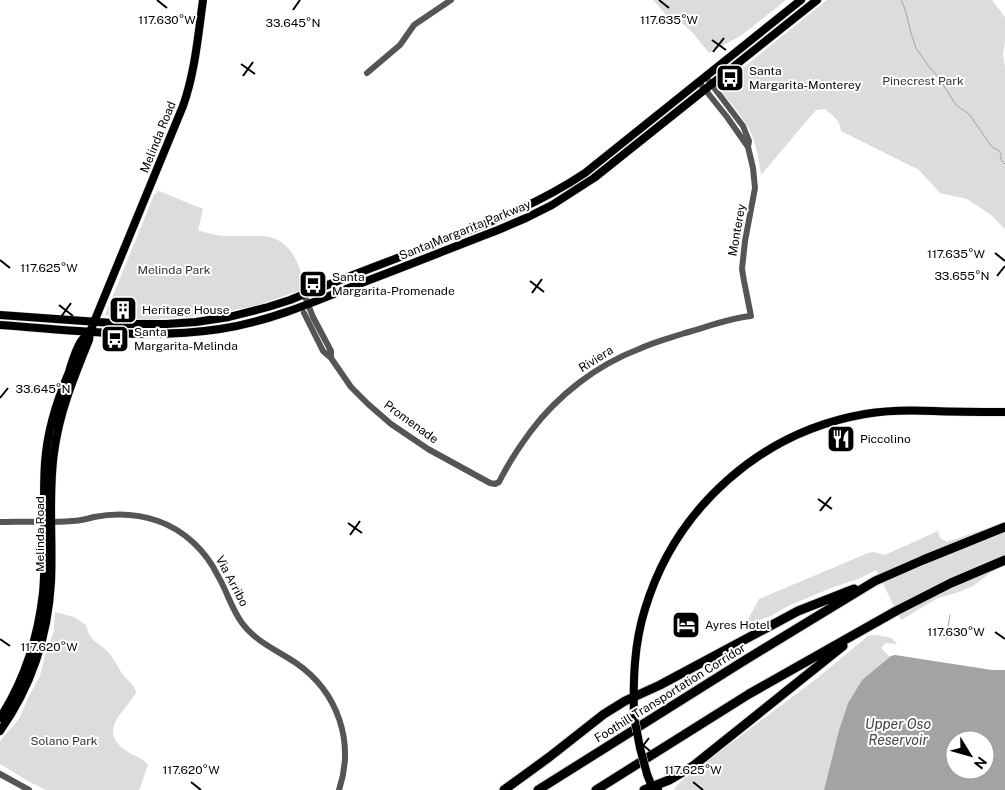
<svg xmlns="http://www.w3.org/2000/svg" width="1005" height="790" font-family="'Public Sans',sans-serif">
  <rect width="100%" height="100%" fill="#fff"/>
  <!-- green -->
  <path fill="#dcdcdc" d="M653,0H786L742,35L709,53L692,32L683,24L669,18Z
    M827,0H992L1005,17V40L1003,55L1005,67V229L990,214L967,199L940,193L919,170L841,131C841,121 832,115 825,109L816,110L761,175C759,159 756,143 749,129C741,115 731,103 721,91L722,85Z
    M159,191L203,209L198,230C204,232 211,234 217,235C232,238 248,235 263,236C291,238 301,265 304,289L258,305L220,313L188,317L143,320L105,315L148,210L154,195Z
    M1005,522V565L997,568L973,586L956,593L938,598L901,620L876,570L858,579L831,588L788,606L771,616L745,625L759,599L868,553L874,552L885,555L938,531L940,538L947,542Z
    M55,612L74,617L86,625C90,643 98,641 109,653C115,660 119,670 125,677C130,683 135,685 136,693C123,714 96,731 128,752C135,756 144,759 148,765L139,790H46L28,781L0,764V741L19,719L28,698L40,676L45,655L54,630Z
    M875,635L892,638L897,644L886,643L881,648L890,657L862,680L848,703L839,730L824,790H674L677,785L685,778L816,679L868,636Z"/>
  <!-- water -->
  <path fill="#a3a3a3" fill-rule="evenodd" d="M895,655L992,670H1005V790H824L839,730L848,703L862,680L891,656ZM955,740H985V770H955Z"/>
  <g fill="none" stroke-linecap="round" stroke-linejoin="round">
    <!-- stream -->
    <path stroke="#a3a3a3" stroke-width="1" d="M901,0L905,9L911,33L916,48L930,68L940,79L944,86L956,105L969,114L992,147L998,150L1001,154V160L1005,164
      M946,639L950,615"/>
    <defs>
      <path id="major" d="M0,315L126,324H166L196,322L229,317L268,307L290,300C341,279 393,260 444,240C494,221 540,203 585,173L801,0
        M0,325C73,330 147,340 220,329C267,322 312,303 356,285C404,267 451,248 498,230L526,218L552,205L594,178L817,0
        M634,717C633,680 634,644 645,609C676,507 761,432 865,414C888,410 910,410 933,411C957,412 981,412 1005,412
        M0,718C24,681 38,637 43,593C47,550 42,506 45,463C47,432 57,400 69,372C72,362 76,348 82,340C84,337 87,334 90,332
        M0,731C31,687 48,636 51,582C53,539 48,495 54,453C59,413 74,377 89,340L90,332L94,322L183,106C195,72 198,36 203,0
        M637,732L640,748
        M647,774L652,787L658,790"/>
      <path id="highway" d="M504,790L548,758L604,714L625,701L660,685L798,611L854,589
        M538,790L742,662L875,581L923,560L1005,527
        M596,790L749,694L896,611L951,583L1005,560
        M644,790L669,780L693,766L843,646"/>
    </defs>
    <!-- major casing -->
    <use href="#major" stroke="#dbdbdb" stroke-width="9"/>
    <!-- highway casing -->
    <use href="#highway" stroke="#dbdbdb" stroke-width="11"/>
    <!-- minor -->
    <path stroke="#555" stroke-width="6" d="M367,73L400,45L414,25L451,0
      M706,77L743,126L749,141L748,147
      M304,294L313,317L331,351V358
      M304,313L323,351L331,358L351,387L368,404L391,424L428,449L490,483L495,484L499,482C508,464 519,447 531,431C558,395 597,365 639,349C654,342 670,338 685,333C707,327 729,318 751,316L744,281L742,269L745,241L755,188L753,168L748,147L727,117L699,82
      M0,522C24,521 48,523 72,521C80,521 87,519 94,517C115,513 138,514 158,521C184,530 206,551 218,576C227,591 231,608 242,623C256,642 277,650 296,663C338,692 355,742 339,790
      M0,774L29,790"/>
    <!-- major -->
    <use href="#major" stroke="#000" stroke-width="8"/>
    <!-- highway -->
    <use href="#highway" stroke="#000" stroke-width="9"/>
    <defs>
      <path id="major-bridge" d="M634,717L637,732
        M640,748L647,774"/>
    </defs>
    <!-- major-bridge casing -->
    <use href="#major-bridge" stroke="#dbdbdb" stroke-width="9" stroke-linecap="butt"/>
    <!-- major-bridge -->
    <use href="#major-bridge" stroke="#000" stroke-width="8"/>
  </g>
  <!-- ticks -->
  <path fill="none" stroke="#000" stroke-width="2" d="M157,0L167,8M659,0L669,8M293,10L300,0M712,40L726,50M713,52L724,38M241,64L255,74M243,76L253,62M995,253L1005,261M0,260L10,268M997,276L1005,266M530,281L544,292M532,293L542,279M59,305L73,316M61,317L71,303M0,398L8,388M818,499L832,509M820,511L831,497M348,523L362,533M350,535L360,521M995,632L1005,639M0,639L10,646M637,740L650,751M638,752L649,738M191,782L201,790M693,782L703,790"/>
  <!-- icons -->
  <defs>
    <symbol id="bus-square" viewBox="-11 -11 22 22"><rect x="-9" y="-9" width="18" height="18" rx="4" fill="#000" stroke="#fff"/><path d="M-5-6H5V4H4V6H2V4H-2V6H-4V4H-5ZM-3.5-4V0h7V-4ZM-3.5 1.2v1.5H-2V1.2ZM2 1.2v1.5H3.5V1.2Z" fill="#fff"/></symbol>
    <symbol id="building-square" viewBox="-11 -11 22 22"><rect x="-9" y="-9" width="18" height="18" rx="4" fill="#000" stroke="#fff"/><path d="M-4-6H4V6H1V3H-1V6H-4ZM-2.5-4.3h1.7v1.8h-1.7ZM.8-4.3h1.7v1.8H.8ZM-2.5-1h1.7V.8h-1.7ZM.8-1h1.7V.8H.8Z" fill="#fff"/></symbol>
    <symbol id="restaurant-square" viewBox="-11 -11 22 22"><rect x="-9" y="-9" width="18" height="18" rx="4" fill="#000" stroke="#fff"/><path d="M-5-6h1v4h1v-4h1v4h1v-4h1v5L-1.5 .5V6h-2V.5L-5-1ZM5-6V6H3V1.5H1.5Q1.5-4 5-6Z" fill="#fff"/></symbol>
    <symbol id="hotel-square" viewBox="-11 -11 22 22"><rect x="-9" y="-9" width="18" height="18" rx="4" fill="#000" stroke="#fff"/><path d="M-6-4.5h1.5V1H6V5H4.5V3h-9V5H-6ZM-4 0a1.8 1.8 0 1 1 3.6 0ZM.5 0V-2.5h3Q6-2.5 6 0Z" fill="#fff"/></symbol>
  </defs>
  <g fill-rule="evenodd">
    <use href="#bus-square" x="714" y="62" width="32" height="32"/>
    <use href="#bus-square" x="297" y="268" width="32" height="32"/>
    <use href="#building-square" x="107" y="294" width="32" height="32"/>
    <use href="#bus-square" x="99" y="323" width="32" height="32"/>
    <use href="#restaurant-square" x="825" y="423" width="32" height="32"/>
    <use href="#hotel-square" x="670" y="609" width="32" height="32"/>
  </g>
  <g text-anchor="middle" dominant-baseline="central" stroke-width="4" stroke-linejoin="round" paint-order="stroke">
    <!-- poi labels -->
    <g font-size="12" fill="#000" stroke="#fff" text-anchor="start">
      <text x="749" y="71">Santa<tspan x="749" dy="14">Margarita-Monterey</tspan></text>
      <text x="332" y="277">Santa<tspan x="332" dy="14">Margarita-Promenade</tspan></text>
      <text x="142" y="310">Heritage House</text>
      <text x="134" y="332">Santa<tspan x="134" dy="14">Margarita-Melinda</tspan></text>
      <text x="860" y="439">Piccolino</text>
      <text x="705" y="625">Ayres Hotel</text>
    </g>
    <!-- park labels -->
    <g font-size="12" fill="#333" stroke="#fff">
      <text x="923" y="81">Pinecrest Park</text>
      <text x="174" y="270">Melinda Park</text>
      <text x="64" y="741">Solano Park</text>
    </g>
    <!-- street labels -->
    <g font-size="12" fill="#000" stroke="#fff">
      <text transform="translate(158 137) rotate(-68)">Melinda Road</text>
      <text transform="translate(465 230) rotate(-22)">Santa Margarita Parkway</text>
      <text transform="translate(737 230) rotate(-80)">Monterey</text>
      <text transform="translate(596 359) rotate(-32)">Riviera</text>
      <text transform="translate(411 422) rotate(36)">Promenade</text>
      <text transform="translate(40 534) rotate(-90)">Melinda Road</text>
      <text transform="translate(232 581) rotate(62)">Via Arribo</text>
      <text transform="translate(670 693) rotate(-32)">Foothill Transportation Corridor</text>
    </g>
    <!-- water labels -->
    <g font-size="14" font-style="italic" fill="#444" stroke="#fff">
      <text x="898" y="724">Upper Oso<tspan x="898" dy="16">Reservoir</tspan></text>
    </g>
  </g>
  <g font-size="12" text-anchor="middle" fill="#000" stroke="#fff" stroke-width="4" stroke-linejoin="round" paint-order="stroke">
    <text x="167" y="24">117.630°W</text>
    <text x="669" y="24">117.635°W</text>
    <text x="293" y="27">33.645°N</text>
    <text x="956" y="258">117.635°W</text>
    <text x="49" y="272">117.625°W</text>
    <text x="962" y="280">33.655°N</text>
    <text x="43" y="393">33.645°N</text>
    <text x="956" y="636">117.630°W</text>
    <text x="49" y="651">117.620°W</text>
    <text x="191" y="774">117.620°W</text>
    <text x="693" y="774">117.625°W</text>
  </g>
  <!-- north arrow -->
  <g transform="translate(970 755) rotate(127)"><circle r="24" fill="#ffffff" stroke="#999999"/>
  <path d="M0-4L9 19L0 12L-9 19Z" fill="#000000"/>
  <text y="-8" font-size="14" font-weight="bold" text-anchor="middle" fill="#000000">N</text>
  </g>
</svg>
